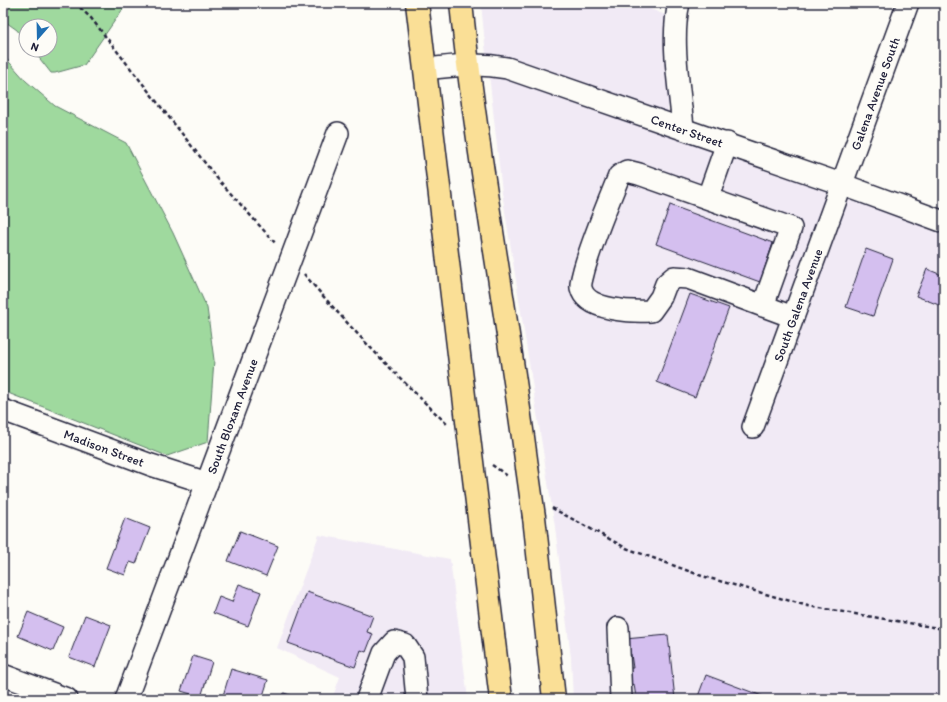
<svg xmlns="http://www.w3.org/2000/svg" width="947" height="702" font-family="Itim,sans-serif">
  <rect width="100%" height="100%" fill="#fdfcf7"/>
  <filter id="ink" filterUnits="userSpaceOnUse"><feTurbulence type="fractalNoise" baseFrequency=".025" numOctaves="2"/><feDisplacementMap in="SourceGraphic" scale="8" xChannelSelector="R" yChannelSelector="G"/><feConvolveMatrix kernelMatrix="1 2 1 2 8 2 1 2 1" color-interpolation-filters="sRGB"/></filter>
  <g filter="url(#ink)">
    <!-- built -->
    <path fill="#f1eaf5" d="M481,3H635L668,16L670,72L668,113L510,59L486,55Z
      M489,74L504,77L675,135L676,139L682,138L830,190L742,432L758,438L846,195L944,232V699H573L571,658L555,527L502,192Z
      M319,535L450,559L468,699H332L340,677L277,648Z"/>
    <!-- green -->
    <path fill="#9fd99e" stroke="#607e6c" d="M3,3H127L84,65L55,73H51L33,50H50V26H26V42L17,30L3,20Z
      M3,55L26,81L55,106L126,143L173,233L207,308L214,360L208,442L167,456L3,391Z"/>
    <!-- building -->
    <path fill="#d4bfef" stroke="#22223b" d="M670,205L773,243L760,282L656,244Z
      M866,249L893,259L873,316L846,307Z
      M927,269L944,276V307L916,296Z
      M690,294L729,308L695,397L657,382Z
      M125,518L150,528L136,564L130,562L125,575L106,568Z
      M240,531L278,546L266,576L228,561Z
      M239,584L261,592L248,626L213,613L219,597L232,602Z
      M307,592L373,616L367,632L373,634L366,652L361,650L355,667L288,643Z
      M28,612L63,627L53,651L18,636Z
      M85,615L111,625L95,667L69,657Z
      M668,635L675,699H632L636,698L634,684L630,685L628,668H633L631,654L627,655L625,639Z
      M193,656L212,662L201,697L181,691Z
      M231,669L268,680L262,699H222Z
      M706,675L770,699H697Z
      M284,693L302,699H282Z"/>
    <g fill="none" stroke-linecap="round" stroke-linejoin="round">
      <defs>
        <g id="minor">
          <path d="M679,3C670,40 680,90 683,128"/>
          <path id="s1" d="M425,69C455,66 476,62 507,68L841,184L944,222"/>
          <path d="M708,197L727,143"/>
          <path d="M763,306L791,228L639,174L627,171L619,176C607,206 593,238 584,270C583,275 580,283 581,288C586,311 633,312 651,311L661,297L666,284L674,277L688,278L793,317"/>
          <path id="s2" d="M3,410L151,465L207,483"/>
          <path id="s3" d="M753,427L908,3"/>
          <path d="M618,628L621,699"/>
          <path d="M3,675L67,699"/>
          <path id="s4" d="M126,699L338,133"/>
          <path d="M367,699L384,653L394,642L405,645L413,657L417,699"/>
        </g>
        <path id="highway" d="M417,3L467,421
          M461,3C477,158 507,312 527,467
          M473,470L501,699
          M534,517L554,699"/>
      </defs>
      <!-- minor casing -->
      <use href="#minor" stroke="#22223b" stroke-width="24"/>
      <!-- highway casing -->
      <use href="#highway" stroke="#22223b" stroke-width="25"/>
      <!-- path -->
      <path stroke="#22223b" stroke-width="2.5" stroke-dasharray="4 3" stroke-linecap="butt" d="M75,3L91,18L216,177L276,244
        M304,274C349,327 398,377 448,425
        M492,465L509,477
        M552,508L626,548L702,576L808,606L944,629"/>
      <!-- minor -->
      <use href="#minor" stroke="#fdfcf7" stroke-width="21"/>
      <!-- highway -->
      <use href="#highway" stroke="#fadf96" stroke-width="22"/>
      <defs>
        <path id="highway-bridge" d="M467,421L473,470
          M527,467L534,517"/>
      </defs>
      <!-- highway-bridge casing -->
      <use href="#highway-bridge" stroke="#22223b" stroke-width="25" stroke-linecap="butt"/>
      <!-- highway-bridge -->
      <use href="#highway-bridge" stroke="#fadf96" stroke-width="22"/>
    </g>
  </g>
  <g text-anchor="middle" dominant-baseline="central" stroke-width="4" stroke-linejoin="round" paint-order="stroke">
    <!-- street labels -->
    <g font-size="13" fill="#22223b" stroke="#fdfcf7">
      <text stroke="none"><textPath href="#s3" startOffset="355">Galena Avenue South</textPath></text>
      <text stroke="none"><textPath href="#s1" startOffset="273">Center Street</textPath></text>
      <text stroke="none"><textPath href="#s3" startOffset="130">South Galena Avenue</textPath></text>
      <text stroke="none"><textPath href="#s4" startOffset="302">South Bloxam Avenue</textPath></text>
      <text stroke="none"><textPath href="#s2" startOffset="108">Madison Street</textPath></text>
    </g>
  </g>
  <!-- margin -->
  <rect width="947" height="702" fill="none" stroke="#fdfcf7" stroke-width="16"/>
  <rect x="8" y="8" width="931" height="686" fill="none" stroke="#22223b" stroke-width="1.5" filter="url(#ink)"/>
  <!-- north arrow -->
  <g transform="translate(38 38) rotate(200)"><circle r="19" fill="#fdfcf7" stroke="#a5a5ac"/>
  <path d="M0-3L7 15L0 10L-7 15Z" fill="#1f6fb2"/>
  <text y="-6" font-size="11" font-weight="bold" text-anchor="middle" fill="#22223b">N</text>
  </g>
</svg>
